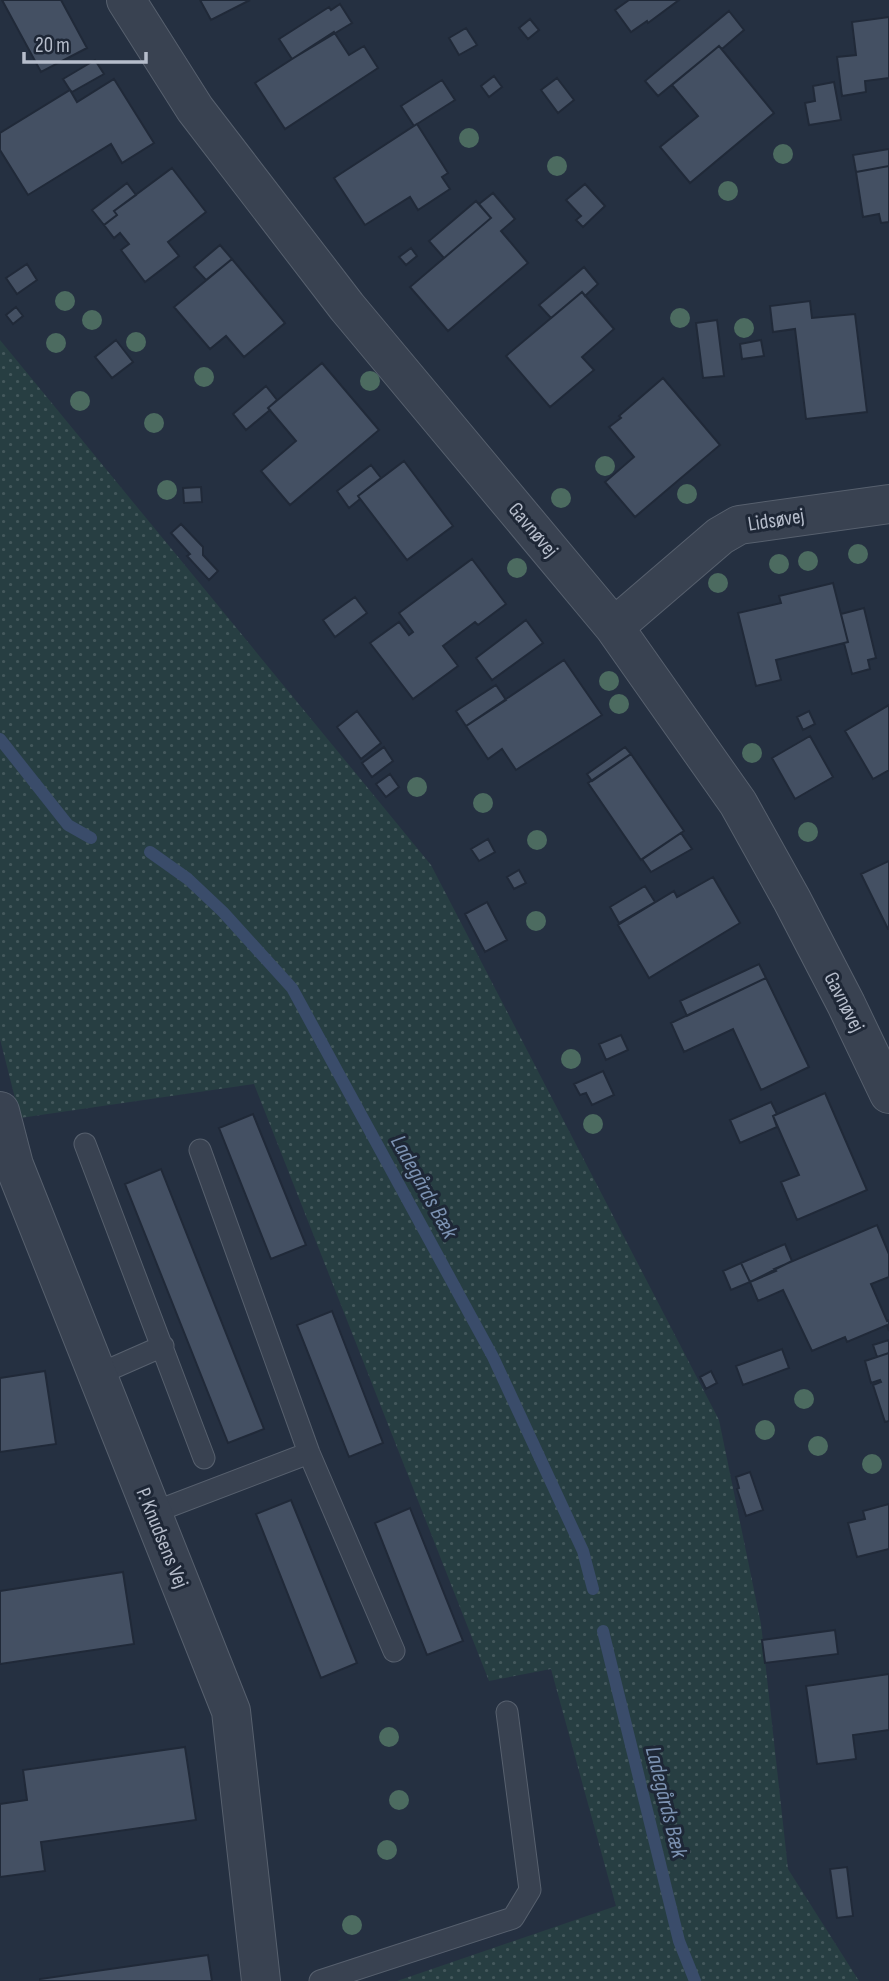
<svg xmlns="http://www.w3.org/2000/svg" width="889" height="1981" font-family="'Sofia Sans Condensed',sans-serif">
  <defs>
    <pattern id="park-dots" width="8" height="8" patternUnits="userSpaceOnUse" patternTransform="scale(1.75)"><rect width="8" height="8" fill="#273e42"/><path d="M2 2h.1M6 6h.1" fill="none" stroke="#44585c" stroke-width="1.8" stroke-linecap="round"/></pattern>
  </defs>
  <rect width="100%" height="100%" fill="#253041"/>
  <!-- park -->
  <path fill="url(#park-dots)" d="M0,340L431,865L719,1420L761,1624L788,1869L859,1981H397L616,1906L551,1669L489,1681L254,1084L20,1118L0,1039Z"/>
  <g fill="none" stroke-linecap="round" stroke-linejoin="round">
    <!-- stream -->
    <path stroke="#3a4c6a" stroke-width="12" d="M0,739L68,825L91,838
      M150,852L188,879L223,912L292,988L493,1357L583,1551L593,1589
      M603,1631L679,1941L695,1981"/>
  </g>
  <!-- building -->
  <path fill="#445063" stroke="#202938" stroke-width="2" d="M2,0H61L87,48L41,72Z
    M200,0H250L211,20Z
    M629,0H679L648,23L647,21L631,32L615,10Z
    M340,4L352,23L292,59L279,39L329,7L331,10Z
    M729,11L744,30L722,49L719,46L658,96L645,81Z
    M889,17V78L865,81L866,92L842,96L837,57L856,55L852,22Z
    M530,19L539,30L528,39L519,28Z
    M466,28L477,45L459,55L449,38Z
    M334,32L349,55L364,46L378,68L285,129L255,83Z
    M719,46L774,113L690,183L660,147L698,116L672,85Z
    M95,60L104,74L72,92L70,90L63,79Z
    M494,76L502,87L489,97L481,86Z
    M557,78L574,100L558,113L541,90Z
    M114,79L154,143L122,163L111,144L28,195L0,150V133L70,90L77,102Z
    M442,80L455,100L414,126L401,106Z
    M834,82L841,120L809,125L805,103L815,101L813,86Z
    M417,124L448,173L442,177L450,189L418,210L410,197L365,225L334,178Z
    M889,149V166L856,172L853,155Z
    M889,166V222L881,223L879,214L863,217L856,172Z
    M172,168L206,212L168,242L179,256L145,282L121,250L129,244L120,233L114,238L104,225L117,215L114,211Z
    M127,183L136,195L114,211L117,215L104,225L92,210Z
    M585,184L605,206L583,227L576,220L581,216L566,200Z
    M493,193L515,219L501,231L528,263L448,331L410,287L491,218L479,204Z
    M476,201L491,218L444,258L429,241Z
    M220,245L232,259L206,280L194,267Z
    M411,248L417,256L406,265L399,257Z
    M232,259L285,323L244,357L226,336L210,349L174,307Z
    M27,264L37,280L17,294L6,278Z
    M584,267L598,284L585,296L582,292L551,318L539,305Z
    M582,292L614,329L582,357L594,370L550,407L506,356Z
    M810,301L812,318L855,314L867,412L806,419L795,329L773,332L770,306Z
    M16,307L23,316L13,324L6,315Z
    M717,320L724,376L703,378L696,323Z
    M116,340L133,362L112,378L95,357Z
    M761,340L764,356L742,359L740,344Z
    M322,363L379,430L290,505L261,471L296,441L268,408Z
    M663,378L720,445L635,517L605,482L634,457L609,427L621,418L619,416Z
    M266,386L277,400L268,408L270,410L246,430L233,414Z
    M404,461L453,526L407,560L358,496Z
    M371,465L381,478L358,496L360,499L349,508L337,491Z
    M201,487L202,502L184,503L183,488Z
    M181,524L203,547V555L218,571L209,580L187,556L190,554L171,533Z
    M472,559L506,604L478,625L475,622L443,646L458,666L413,699L370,643L399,622L409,635L413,632L399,613Z
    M833,583L848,642L776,660L781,680L756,686L738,613L781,603L779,596Z
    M355,597L367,613L335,637L323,620Z
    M864,608L876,658L868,660L870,669L852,674L844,643L848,642L841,614Z
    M526,620L543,643L492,680L476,658Z
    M564,660L602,715L516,770L502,749L488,759L466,726Z
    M496,685L506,700L466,726L456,711Z
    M889,705V770L873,779L845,731Z
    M357,711L381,743L361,759L337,727Z
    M809,711L815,724L803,730L797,717Z
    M810,736L833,777L795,799L772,758Z
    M384,747L393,761L372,777L362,763Z
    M625,747L631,754L592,781L587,774Z
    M631,754L684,831L641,860L588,783Z
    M390,774L399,787L386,797L376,784Z
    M681,833L692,849L651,872L642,859Z
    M488,839L495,852L479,861L471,849Z
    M889,861V929H888L861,874Z
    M519,870L526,883L514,889L507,877Z
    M713,877L740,923L649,978L618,925L674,891L677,897Z
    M645,886L655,902L619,923L610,907Z
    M487,902L507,940L485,952L465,914Z
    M759,964L766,978L687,1016L680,1001Z
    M766,978L809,1067L761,1090L733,1029L684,1052L671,1023Z
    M621,1035L628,1050L606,1060L599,1044Z
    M603,1071L614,1095L592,1105L586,1093L580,1095L574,1084Z
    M825,1093L867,1190L797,1220L781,1182L799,1175L773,1116Z
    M771,1102L777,1114L773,1116L777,1127L740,1143L730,1120Z
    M253,1114L306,1245L271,1259L219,1128Z
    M161,1169L264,1429L228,1443L125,1184Z
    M877,1225L889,1254V1277L871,1284L887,1321L889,1320V1331L887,1325L847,1342L845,1337L812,1351L783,1290L758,1301L750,1282L776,1271L774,1269Z
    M785,1244L792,1261L750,1282L741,1263Z
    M741,1263L750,1282L731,1290L723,1271Z
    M332,1311L383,1443L349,1457L297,1325Z
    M889,1340V1353L877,1357L873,1345Z
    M782,1349L789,1368L743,1385L736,1366Z
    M889,1353V1421L885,1422L873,1385L881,1382L880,1380L871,1383L865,1361Z
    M45,1371L56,1444L0,1452V1378Z
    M711,1371L717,1383L706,1389L700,1377Z
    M750,1472L763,1510L746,1516L737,1489L739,1488L736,1477Z
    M291,1500L357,1663L321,1678L256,1514Z
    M889,1504V1549L857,1557L848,1523L865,1519L863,1511Z
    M410,1508L463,1641L427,1655L375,1523Z
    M123,1572L134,1644L0,1664V1591Z
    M835,1630L838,1654L765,1663L762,1640Z
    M889,1674V1730L853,1735L856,1759L817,1764L806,1686Z
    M185,1747L196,1820L41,1842L45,1871L0,1877V1804L27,1800L23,1770Z
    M847,1867L853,1916L837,1918L830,1869Z
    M208,1955L212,1981H40V1979Z"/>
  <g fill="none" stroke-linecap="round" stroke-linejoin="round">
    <defs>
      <path id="lane" d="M85,1144L204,1458
        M200,1150L309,1453L394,1651
        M97,1375L163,1346
        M152,1513L309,1453
        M320,1981L513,1918L530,1890L507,1712"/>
      <path id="street" d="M126,0L195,109L347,307L614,627L738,803L792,900L846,1004L889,1094
        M614,627L720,536L739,525L889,504
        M0,1111L14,1165L231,1711L261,1981"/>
    </defs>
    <!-- lane casing -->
    <use href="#lane" stroke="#57606e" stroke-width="23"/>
    <!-- street casing -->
    <use href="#street" stroke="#57606e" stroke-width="40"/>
    <!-- lane -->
    <use href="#lane" stroke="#394251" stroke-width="21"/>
    <!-- street -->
    <use href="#street" stroke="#394251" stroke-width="38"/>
  </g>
  <!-- trees -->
  <g fill="#4c6b60">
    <circle cx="469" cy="138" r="10"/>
    <circle cx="783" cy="154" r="10"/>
    <circle cx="557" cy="166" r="10"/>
    <circle cx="728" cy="191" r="10"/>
    <circle cx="65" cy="301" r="10"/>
    <circle cx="680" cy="318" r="10"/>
    <circle cx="92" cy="320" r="10"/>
    <circle cx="744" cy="328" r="10"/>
    <circle cx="136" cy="342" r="10"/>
    <circle cx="56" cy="343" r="10"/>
    <circle cx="204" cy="377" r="10"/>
    <circle cx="370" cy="381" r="10"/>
    <circle cx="80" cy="401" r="10"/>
    <circle cx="154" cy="423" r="10"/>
    <circle cx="605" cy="466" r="10"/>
    <circle cx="167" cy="490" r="10"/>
    <circle cx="687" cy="494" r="10"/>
    <circle cx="561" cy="498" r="10"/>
    <circle cx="858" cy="554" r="10"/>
    <circle cx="808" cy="561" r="10"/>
    <circle cx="779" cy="564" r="10"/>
    <circle cx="517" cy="568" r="10"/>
    <circle cx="718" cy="583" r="10"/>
    <circle cx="609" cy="681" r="10"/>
    <circle cx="619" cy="704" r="10"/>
    <circle cx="752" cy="753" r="10"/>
    <circle cx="417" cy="787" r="10"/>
    <circle cx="483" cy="803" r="10"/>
    <circle cx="808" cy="832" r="10"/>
    <circle cx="537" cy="840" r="10"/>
    <circle cx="536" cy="921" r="10"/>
    <circle cx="571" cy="1059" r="10"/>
    <circle cx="593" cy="1124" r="10"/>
    <circle cx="804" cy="1399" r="10"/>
    <circle cx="765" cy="1430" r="10"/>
    <circle cx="818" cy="1446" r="10"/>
    <circle cx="872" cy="1464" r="10"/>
    <circle cx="389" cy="1737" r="10"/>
    <circle cx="399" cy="1800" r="10"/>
    <circle cx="387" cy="1850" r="10"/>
    <circle cx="352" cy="1925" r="10"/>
  </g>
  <g text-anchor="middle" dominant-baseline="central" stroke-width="6" stroke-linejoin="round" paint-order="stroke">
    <!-- street labels -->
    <g font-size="21" fill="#b6bdcb" stroke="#1e2736">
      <text transform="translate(776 520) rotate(-9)">Lidsøvej</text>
      <text transform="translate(533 530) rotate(50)">Gavnøvej</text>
      <text transform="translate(844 1002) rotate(63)">Gavnøvej</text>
      <text transform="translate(162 1538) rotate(68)">P. Knudsens Vej</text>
    </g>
    <!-- water labels -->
    <g font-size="23" font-style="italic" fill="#7c92b2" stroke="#1e2736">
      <text transform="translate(424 1187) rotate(61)">Ladegårds Bæk</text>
      <text transform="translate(666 1802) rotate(76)">Ladegårds Bæk</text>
    </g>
  </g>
  <!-- scale -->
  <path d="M24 52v10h122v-10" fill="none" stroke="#b6bdcb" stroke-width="3.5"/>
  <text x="35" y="52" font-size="21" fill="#b6bdcb" stroke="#1e2736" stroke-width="5" paint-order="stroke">20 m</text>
</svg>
